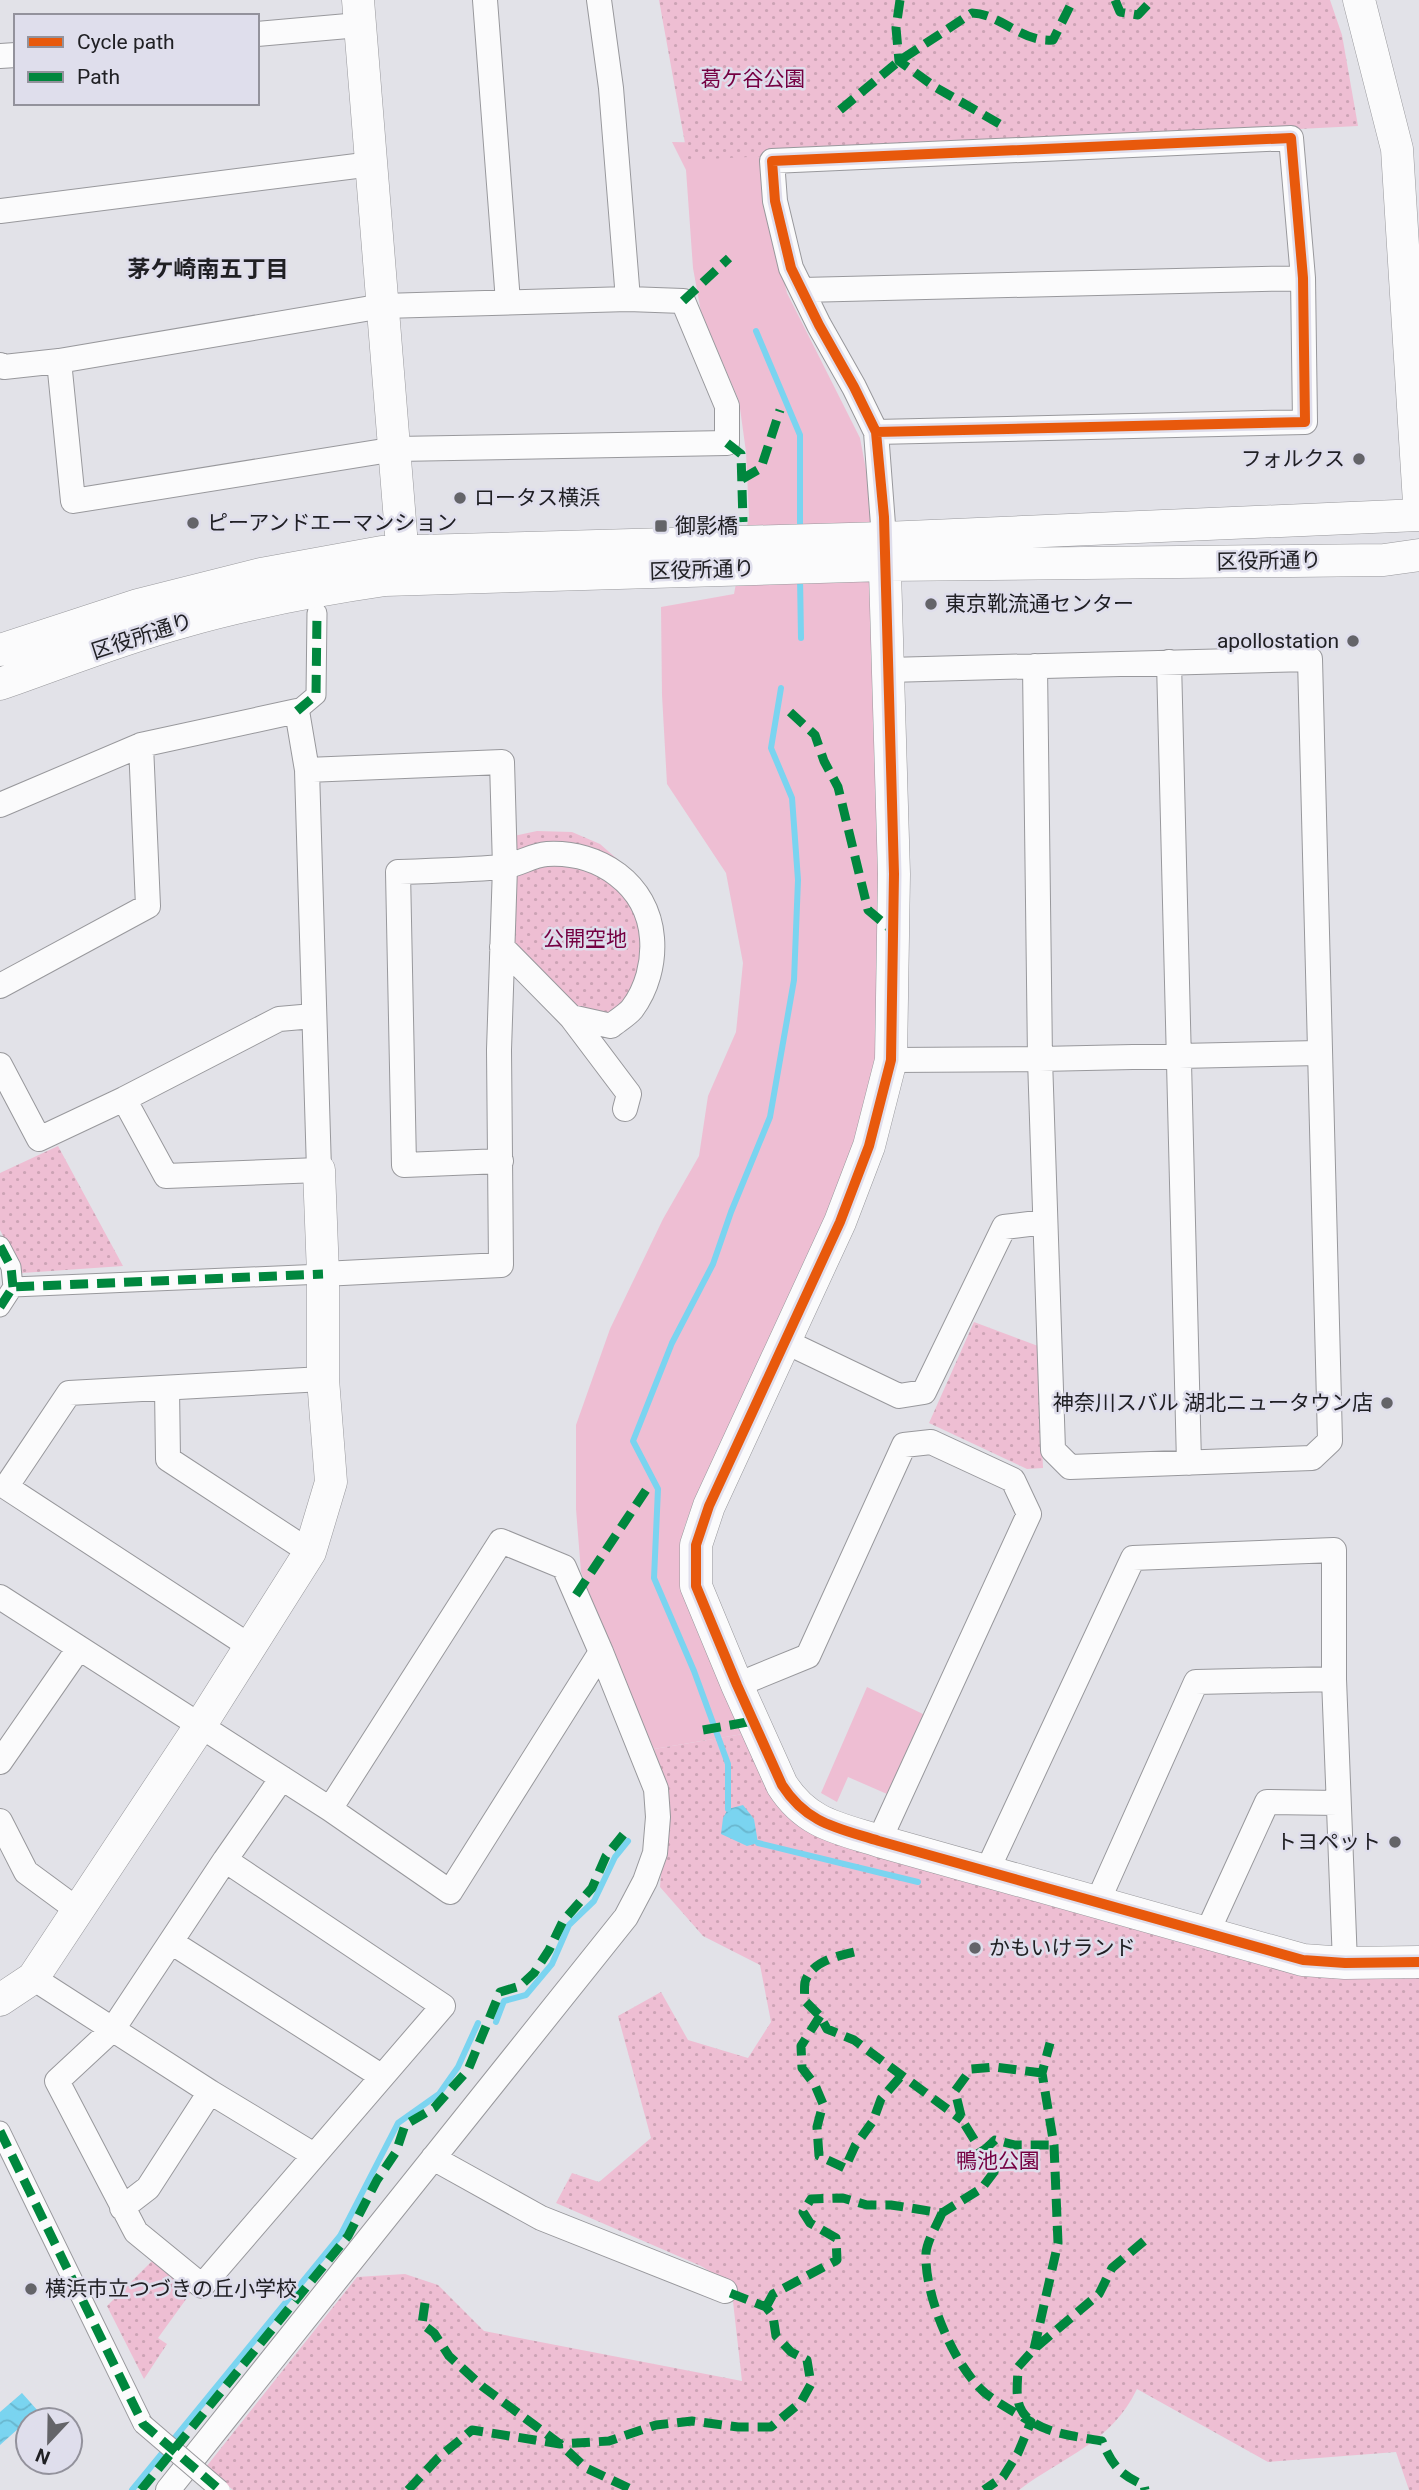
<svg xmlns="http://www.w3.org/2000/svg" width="1419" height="2490" font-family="Roboto,'Noto Sans JP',sans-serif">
  <defs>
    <pattern id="park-dots" width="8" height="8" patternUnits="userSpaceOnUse" patternTransform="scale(1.75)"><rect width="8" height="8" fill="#eebed3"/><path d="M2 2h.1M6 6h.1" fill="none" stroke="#cca3b5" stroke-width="1.8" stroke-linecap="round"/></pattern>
    <pattern id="water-waves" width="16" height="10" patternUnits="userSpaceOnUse" patternTransform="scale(1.75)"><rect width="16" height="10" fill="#7ad4f0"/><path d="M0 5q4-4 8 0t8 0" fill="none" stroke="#69b6ce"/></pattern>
  </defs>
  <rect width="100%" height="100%" fill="#e2e2e8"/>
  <!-- grass -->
  <path fill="#eebed3" d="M672,142L765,144L770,224L787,293L860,438L873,507L881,802L878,1067L841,1184L696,1496L684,1528L685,1581L695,1626L743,1734L654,1749L619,1669L581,1572L576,1509V1425L610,1329L663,1219L699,1156L708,1096L736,1032L743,963L726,873L667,784L662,695L661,607L734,594L749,516L746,452L739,401L701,312L693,268L686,170Z
    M867,1687L925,1715L887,1794L848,1777L837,1802L821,1793Z"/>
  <!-- park -->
  <path fill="url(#park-dots)" d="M659,0H1330L1342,35L1358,126L688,160Z
    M537,831L572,832L600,844L641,880L657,913L616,1033L580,1046L510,968L509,837Z
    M58,1146L123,1266L22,1273L0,1230V1173Z
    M974,1322L1038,1346L1043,1468L1027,1469L929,1423Z
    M743,1734L779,1801L1318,1973L1356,1979L1419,1978V2490H1409L1396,2452L1268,2462L1137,2389C1111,2443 1064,2456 1019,2490H233L206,2467L357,2277L405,2274L438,2285L484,2331L742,2381L731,2284L701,2266L556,2203L572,2173L599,2182L651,2138L618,2016L661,1992L688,2040L748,2058L771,2022L760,1965L703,1936L660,1887L667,1793L654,1749Z
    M154,2259L192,2291L158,2338L167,2344L144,2379L107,2306Z"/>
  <!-- water -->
  <path fill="url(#water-waves)" d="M743,1805L754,1819L758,1843L747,1846L721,1834L723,1818L728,1809Z
    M22,2393L38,2411L0,2445V2412Z"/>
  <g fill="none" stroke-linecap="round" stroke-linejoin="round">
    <!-- stream -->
    <path stroke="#7ad4f0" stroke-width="6" d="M756,331L800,435V531
      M800,577L801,638
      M728,1809V1764L694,1671L654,1578L658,1489L633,1441L672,1343L713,1264L731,1212L770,1117L794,980L798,880L792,798L771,748L781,688
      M758,1843L918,1882
      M496,2022L504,2001L526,1995L552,1964L569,1925L594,1901L615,1857L628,1841
      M132,2490L340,2236L398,2123L439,2094L458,2067L478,2023"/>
    <defs>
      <path id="pedestrian" d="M297,711L316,695L317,613
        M0,1246L11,1267L13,1287
        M0,1307L13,1287L323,1274
        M0,2131L143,2424"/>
      <path id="minor" d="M485,0L508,302
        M599,0L611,88L628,299
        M257,34L359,25
        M0,56L16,55
        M0,211L372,164
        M802,290L1303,278
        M0,365L4,367L59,361L383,306L628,299L683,301L727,406V443L396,449L73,501L59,361
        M876,432L1305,422L1303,278L1291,138L772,161L775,201L791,268L819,325L854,387L876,432L884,538
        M1169,662L1189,1463
        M888,670L1310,659L1330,1441L1312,1458L1070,1467L1053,1450L1040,1059L1035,666
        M307,770L502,762L505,867L499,1050L501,1265L323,1274
        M0,805L141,745L297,711L307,770L319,1170L166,1176L124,1099
        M502,947L571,1017L629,1094L625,1109
        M0,986L148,906L141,745
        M891,1060L1040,1059L1319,1053
        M0,1065L39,1139L124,1099L279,1019L313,1016
        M501,1161L404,1165L398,872C432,871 467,870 501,867C517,866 531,855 547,854C599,851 648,884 652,938C654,963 647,989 632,1009C627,1015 617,1021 611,1026L571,1017
        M784,1341L899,1396L924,1392L1004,1227L1045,1222
        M167,1388L168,1459L310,1552
        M0,1597L330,1809L450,1892L601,1652
        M251,1647L6,1487L69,1393L323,1379
        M737,1685L808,1656L904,1445L931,1442L1013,1480L1029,1514L879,1841
        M0,1762L79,1648
        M0,1821L26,1872L79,1911
        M225,1860L443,2006L202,2286L136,2232L57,2081L113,2029L225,1860L282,1778
        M987,1871L1133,1558L1334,1550V1679L1345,1963
        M1098,1901L1196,1682L1334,1679
        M1207,1933L1267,1802L1338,1803
        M171,1942L381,2076
        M33,1978L210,2092L314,2155
        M433,2158L541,2218L725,2291
        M122,2208L148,2188L210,2092
        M168,2490L626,1917L645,1881L655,1853L658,1817L656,1789L601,1652L564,1567L501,1541L330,1809"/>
      <path id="tertiary" d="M358,0L404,571
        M1359,0L1397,149L1419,503
        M884,538L894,874L891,1060L869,1146L840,1222L709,1506L696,1545V1586L737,1685L782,1785C807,1824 838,1828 879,1841L1303,1960L1345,1963L1419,1962
        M0,650L138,605L261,574L382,552L884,538L1419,515
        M0,684C60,663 120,639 182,622C248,603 317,590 385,580L885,565L1384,560L1419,555
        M0,2000L33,1978L200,1726L310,1552L331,1482L323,1379V1274L319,1170"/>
    </defs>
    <!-- pedestrian casing -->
    <use href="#pedestrian" stroke="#98989c" stroke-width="21"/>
    <!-- minor casing -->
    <use href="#minor" stroke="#98989c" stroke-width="26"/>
    <!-- tertiary casing -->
    <use href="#tertiary" stroke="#98989c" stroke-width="33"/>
    <!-- pedestrian -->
    <use href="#pedestrian" stroke="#fbfbfc" stroke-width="19"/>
    <!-- minor -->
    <use href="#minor" stroke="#fbfbfc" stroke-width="24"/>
    <!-- tertiary -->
    <use href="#tertiary" stroke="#fbfbfc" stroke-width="32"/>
    <defs>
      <path id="pedestrian-bridge" d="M143,2424L220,2490"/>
    </defs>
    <!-- pedestrian-bridge casing -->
    <use href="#pedestrian-bridge" stroke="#98989c" stroke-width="21" stroke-linecap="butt"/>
    <!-- pedestrian-bridge -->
    <use href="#pedestrian-bridge" stroke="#fbfbfc" stroke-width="19"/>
    <!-- quiet -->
    <path stroke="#00873e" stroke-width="9" stroke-dasharray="18 9" stroke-linecap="butt" d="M900,0L896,28L899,61L935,87L1005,127
      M1115,0L1120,12L1138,15L1152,0
      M840,110L899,61L972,13C1001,14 1022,43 1053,40L1073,0
      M683,301L729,258
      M727,443L741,454L743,522
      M742,479L761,468L780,410
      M297,711L316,695L317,613
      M790,712L815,735L824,761L838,787L868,910L893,931
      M0,1246L11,1267L13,1287
      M0,1307L13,1287L323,1274
      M576,1595L648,1487
      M703,1730L753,1721
      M854,1952C837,1956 811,1962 805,1982C804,1987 805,1994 804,2000L820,2016L827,2029L854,2040L962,2120
      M820,2016L801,2046L802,2068L815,2085L823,2104L817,2127L819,2156L845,2168L855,2146L873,2121L881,2099L901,2076
      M0,2131L143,2424L220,2490
      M982,2152L995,2140L1015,2145H1054
      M942,2213C937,2225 927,2241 926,2253C924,2295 954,2366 985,2393C999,2404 1016,2413 1031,2422L1018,2453L1003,2477L984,2490
      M1144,2241L1112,2268L1099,2294L1034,2349L1018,2367C1018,2378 1016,2390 1018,2400C1023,2433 1076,2436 1102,2441C1112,2465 1120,2475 1144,2485L1145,2490
      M425,2303L422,2324L434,2333L449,2356L483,2387L560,2444L586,2468L633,2490
      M766,2307L773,2294L837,2260L836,2238L810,2223L803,2212L811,2199L843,2198L867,2205H891L942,2213L982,2188L994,2172L962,2120L955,2091L971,2069L995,2067L1042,2073
      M1034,2349L1058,2243L1054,2145L1042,2073L1050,2043
      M141,2490L348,2236L377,2180L396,2152L405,2125L434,2108L468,2070L500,1992L520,1986L534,1973L549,1950L563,1921L592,1888L606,1856L627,1830
      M408,2490L438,2458L472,2430L560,2444L609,2441L656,2425L692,2421L738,2427H771L801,2402L811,2384L807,2360L791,2352L776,2336L773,2316L766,2307L725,2291"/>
    <defs>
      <path id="cycleway" d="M876,432L1305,422L1303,278L1291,138L772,161L775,201L791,268L819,325L854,387L876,432L884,517L894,874L891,1060L869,1146L840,1222L709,1506L696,1545V1586L737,1685L782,1785C807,1824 838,1828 879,1841L1303,1960L1345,1963L1419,1962"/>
    </defs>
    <!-- cycleway casing -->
    <use href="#cycleway" stroke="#dfdeec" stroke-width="15"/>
    <!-- cycleway -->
    <use href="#cycleway" stroke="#e8590c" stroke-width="10"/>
  </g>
  <!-- markers -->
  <g fill="#646469" stroke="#dfdeec" stroke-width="2.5">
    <circle cx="1359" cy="459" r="7"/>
    <circle cx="460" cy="498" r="7"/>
    <circle cx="193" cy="523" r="7"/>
    <rect x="654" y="519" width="14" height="14" rx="3.5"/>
    <circle cx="931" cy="604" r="7"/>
    <circle cx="1353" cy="641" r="7"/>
    <circle cx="1387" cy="1403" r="7"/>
    <circle cx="1395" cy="1842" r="7"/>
    <circle cx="975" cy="1948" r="7"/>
    <circle cx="31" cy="2289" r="7"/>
  </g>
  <g text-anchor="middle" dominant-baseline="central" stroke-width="5" stroke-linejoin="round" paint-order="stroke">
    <!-- park labels -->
    <g font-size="21" fill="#750042" stroke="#dfdeec">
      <text x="753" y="79">葛ケ谷公園</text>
      <text x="585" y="939">公開空地</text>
      <text x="998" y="2161">鴨池公園</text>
    </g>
    <!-- poi labels -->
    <g font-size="21" fill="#202024" stroke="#dfdeec" text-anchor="start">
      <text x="1345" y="459" text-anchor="end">フォルクス</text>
      <text x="474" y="498">ロータス横浜</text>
      <text x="207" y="523">ピーアンドエーマンション</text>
      <text x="675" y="526">御影橋</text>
      <text x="945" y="604">東京靴流通センター</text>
      <text x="1339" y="641" text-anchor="end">apollostation</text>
      <text x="1373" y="1403" text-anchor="end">神奈川スバル 湖北ニュータウン店</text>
      <text x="1381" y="1842" text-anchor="end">トヨペット</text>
      <text x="989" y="1948">かもいけランド</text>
      <text x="45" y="2289">横浜市立つづきの丘小学校</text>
    </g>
    <!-- street labels -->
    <g font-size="21" fill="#202024" stroke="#dfdeec">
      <text transform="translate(1269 561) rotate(-1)">区役所通り</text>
      <text transform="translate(702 570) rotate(-2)">区役所通り</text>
      <text transform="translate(142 636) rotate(-18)">区役所通り</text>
    </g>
    <!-- neighbourhood labels -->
    <g font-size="23" font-weight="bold" fill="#202024" stroke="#dfdeec">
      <text x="208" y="269">茅ケ崎南五丁目</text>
    </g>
  </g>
  <!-- legend -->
  <rect x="14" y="14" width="245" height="91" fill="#dfdeec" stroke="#93929c" stroke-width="2"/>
  <rect x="28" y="37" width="35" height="10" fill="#e8590c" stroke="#93929c" stroke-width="2"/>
  <text x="77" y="49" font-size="21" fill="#202024">Cycle path</text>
  <rect x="28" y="72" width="35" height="10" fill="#00873e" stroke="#93929c" stroke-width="2"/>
  <text x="77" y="84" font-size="21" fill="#202024">Path</text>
  <!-- north arrow -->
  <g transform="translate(49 2441) rotate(202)"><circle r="33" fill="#dfdeec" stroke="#93929c" stroke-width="2"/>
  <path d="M0-5L12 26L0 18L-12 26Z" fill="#646469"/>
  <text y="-10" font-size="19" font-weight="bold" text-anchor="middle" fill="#202024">N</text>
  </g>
</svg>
